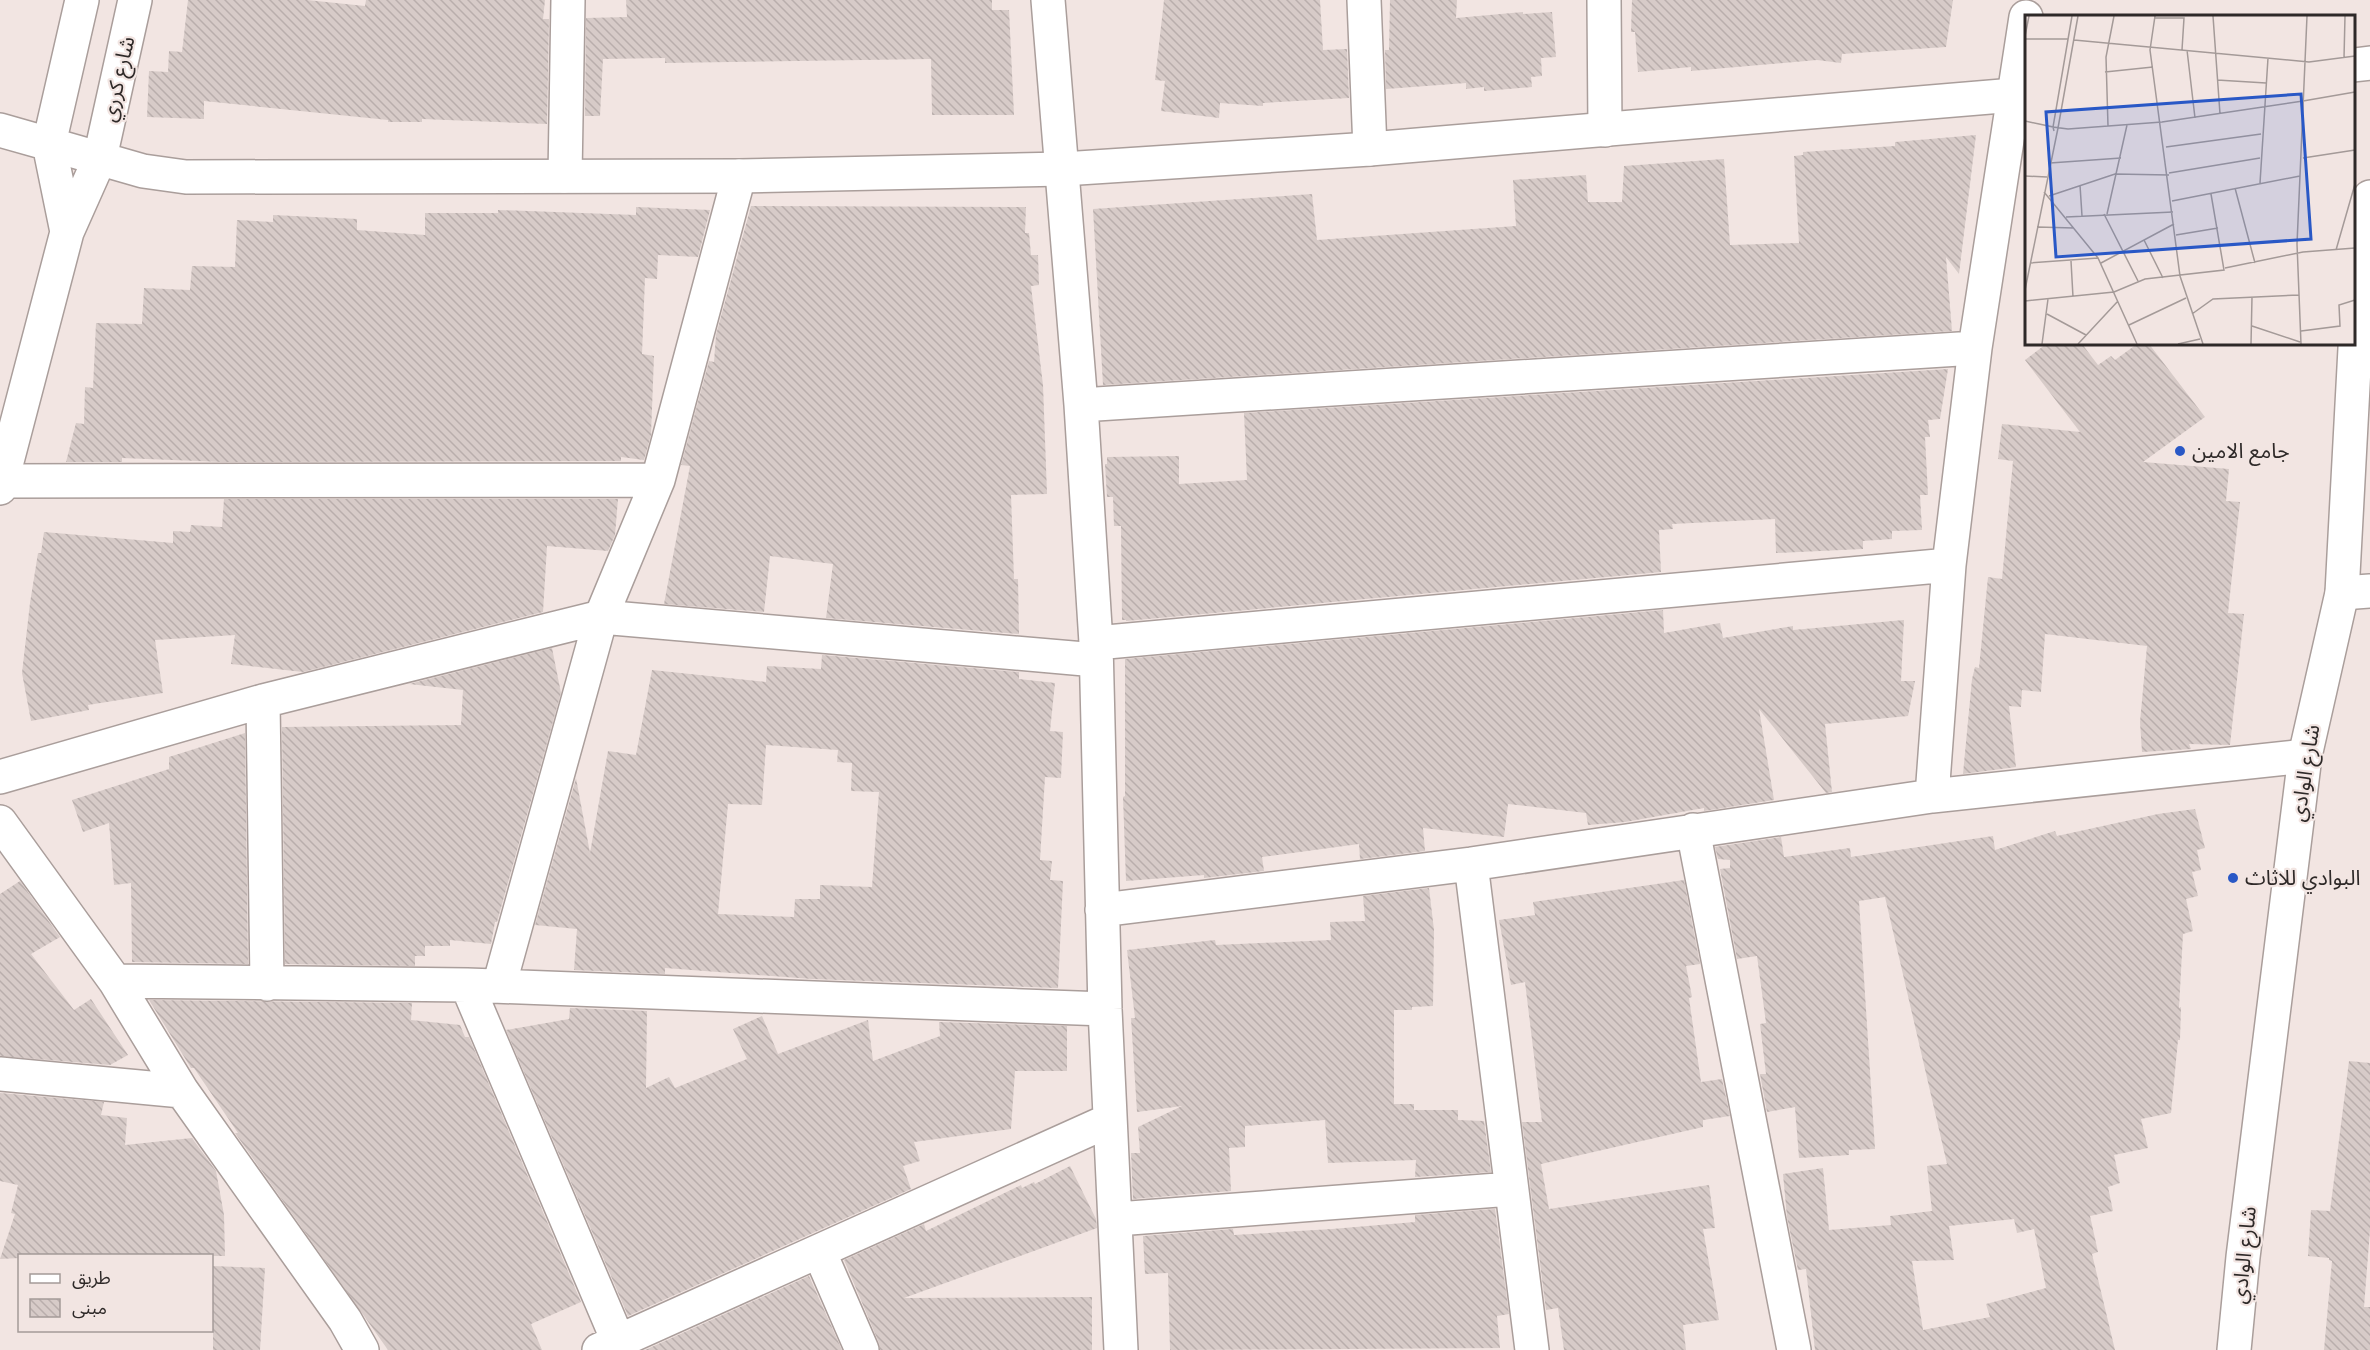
<svg xmlns="http://www.w3.org/2000/svg" width="2370" height="1350" font-family="'DM Sans','Noto Sans Arabic',sans-serif">
  <defs>
    <pattern id="building-back-hatch" width="6" height="6" patternUnits="userSpaceOnUse" patternTransform="scale(1.5)"><rect width="6" height="6" fill="#d7cbc8"/><path d="M-1 5l2 2M0 0l6 6M5-1l2 2" fill="none" stroke="#b9aeac"/></pattern>
  </defs>
  <rect width="100%" height="100%" fill="#f2e5e2"/>
  <!-- building -->
  <path fill="url(#building-back-hatch)" fill-rule="evenodd" d="M188,0H307L365,6L366,0H545L543,19H549L547,124L422,119V122H388V120L204,101V119L147,117L149,71L168,72L169,51L182,52Z
    M626,0H992V10H1009L1014,115H932L931,59L665,63V58L603,59L600,116H585L586,18L627,17Z
    M1164,0H1320L1323,50L1347,49L1349,98L1263,103V106L1220,103L1219,118L1161,111L1165,81L1155,80Z
    M1390,0H1457L1456,18L1523,12V14L1552,12L1556,57L1541,58L1542,76L1531,77L1532,87L1484,91V87L1466,89V83L1386,89L1385,50H1389Z
    M1632,0H1953L1946,47L1842,54L1841,63L1817,60L1691,71V67L1638,72L1635,32H1631Z
    M1976,135L1959,274L1946,257L1952,331L1103,385L1093,209L1312,194L1317,240L1516,226L1513,180L1586,175L1588,202H1622L1624,166L1724,159L1730,245L1799,243L1794,156L1803,155V152L1895,146V142Z
    M751,206L1026,207L1025,233H1029L1031,255H1038L1039,285L1031,286L1043,385L1047,494L1011,495L1014,579H1018L1019,634L826,618L833,564L770,556L764,612L664,604L690,466L681,465L709,361L714,362L716,335Z
    M636,207L710,210L698,257L658,255L657,279L645,278L642,354L654,356L651,435L644,460L621,457V461L222,462L122,458V462H66L76,423L84,424L85,387L93,388L96,323L142,324L144,288L190,290L192,266L235,267L237,220L273,222V215L357,219V230L425,235V213H498V210L636,215Z
    M2046,344H2082L2098,365L2111,356L2115,360L2137,344H2149L2205,417L2143,462L2229,469L2226,501L2240,502L2228,613L2244,614L2230,745L2189,744L2191,749L2142,752L2140,722L2147,646L2045,634L2041,692L2022,690L2021,707L2009,706L2016,767L1963,774L1972,679L1975,667L1979,668L1988,577L2002,579L2013,461L1998,459L2002,424L2080,432L2025,360Z
    M1948,369L1940,419L1928,420L1930,437H1925L1928,495H1920L1922,530L1892,531V539L1863,541V549L1776,553L1775,519L1672,524L1673,529L1659,530L1661,572L1126,621V620H1122L1121,526H1114L1113,497H1107L1105,464H1107V457L1179,456V484L1247,480L1244,413Z
    M224,499H618L615,535L608,551L547,546L543,612L303,672L231,664L235,635L155,640L163,693L88,705L89,710L31,721L22,673L30,603L38,553H41L44,532L173,543V531L190,532L191,525L222,527Z
    M1663,610L1664,633L1720,623L1723,638L1793,626V630L1904,620L1901,681H1915L1908,716L1825,724L1832,792L1826,793L1759,709L1774,800L1704,811V808L1625,822L1588,825L1586,813L1508,804L1504,837L1423,828L1425,851L1360,859L1359,844L1262,857L1264,871L1204,878V875L1126,881L1123,797L1125,796V659Z
    M552,648L561,693L497,922H495L491,944L450,940V946H425V956H415V966L285,964L282,727L461,725L463,690L409,684Z
    M822,655L1019,672V679L1055,683L1050,731L1063,732L1061,778L1045,777L1040,860L1052,861L1050,880L1063,881L1058,988L812,979L665,968V974L574,970L577,929L535,925L576,778L590,853L608,751L636,755L652,670L766,682L767,666L821,669ZM766,745L838,750L837,762L852,763L851,791L879,792L872,887L820,885V899H795L794,917L718,914L728,804L762,805Z
    M245,733L248,964L132,962L131,883L114,885L109,823L83,832L72,800L169,769V757Z
    M2195,809L2205,848L2197,850L2201,870L2192,872L2198,896L2186,899L2193,931L2183,934L2179,1008L2181,1007L2180,1040H2178L2171,1113L2141,1119L2148,1148L2114,1155L2120,1183L2108,1187L2113,1211L2090,1216L2098,1252L2092,1254L2115,1350H1815L1806,1269L1798,1270L1787,1217L1783,1174L1823,1168L1829,1230L1891,1225L1890,1216L1932,1211L1927,1166L1947,1164L1885,897L1859,901L1875,1149L1849,1150V1155L1799,1158L1795,1107L1767,1112L1760,1074H1766L1760,1024L1766,1023L1757,956L1737,959L1720,869L1730,868V860L1718,859L1715,847L1781,837L1784,857L1850,848L1851,857L1993,836L1995,850L2055,831L2057,836L2158,814ZM2014,1219L2017,1233L2034,1229L2046,1288L1986,1304L1990,1317L1923,1330L1912,1261L1954,1260L1949,1226Z
    M1684,880L1700,964L1686,966L1692,997L1689,998L1701,1082L1722,1079L1730,1116L1703,1120V1127L1541,1164L1549,1209L1709,1185L1715,1228L1703,1229L1719,1320L1683,1325L1686,1350H1564L1558,1308L1546,1310L1522,1122H1542L1525,982L1511,985L1499,920L1535,915L1533,902Z
    M20,881L60,937L31,954L74,1010L91,999L128,1055L110,1065L0,1056V894Z
    M1429,888L1434,930L1433,1006L1412,1007V1010H1394V1104H1414V1110H1458V1120L1484,1121L1491,1172L1415,1177L1416,1160L1328,1163L1325,1120L1245,1126V1147L1229,1148L1231,1191L1133,1199L1131,1153H1140L1138,1127L1182,1106L1137,1112L1131,1018H1135L1127,950L1215,940L1216,945L1331,940L1330,922L1365,921L1363,896Z
    M149,1000L412,1003L411,1020L460,1025L465,1037H469L581,1302L531,1324L542,1350H388L235,1133H238L194,1068H191Z
    M570,1008L647,1011L646,1088L669,1077L675,1088L747,1059L733,1029L762,1016L778,1054L868,1020L873,1061L940,1036L939,1022L1067,1026V1071H1015L1011,1129L914,1142L920,1161L903,1166L911,1189L628,1316L506,1030L569,1019Z
    M2349,1061L2370,1063V1230L2364,1307H2370V1350H2324L2332,1261L2329,1260V1258L2308,1256L2311,1210L2330,1211Z
    M0,1093L104,1102L101,1115L127,1118L125,1145L192,1138L216,1171L224,1215L225,1256H20V1258L0,1259L15,1214L11,1213L18,1185L0,1181Z
    M1070,1166L1096,1219L1097,1228L904,1298L1092,1297V1350H880L879,1343L844,1260L924,1224L926,1231L1021,1185L1022,1188L1034,1182L1035,1184Z
    M1495,1209L1509,1314L1497,1316L1500,1348L1170,1350L1168,1273L1145,1274L1143,1236L1233,1229L1234,1235L1332,1229L1415,1222V1215Z
    M213,1266L265,1268L260,1350H213Z
    M809,1276L842,1350H645Z"/>
  <g fill="none" stroke-linecap="round" stroke-linejoin="round">
    <defs>
      <path id="minor" d="M1048,0L1081,405L1096,643L1105,1009L1121,1350
        M1364,0L1370,149
        M1604,0L1605,130
        M565,176L568,0
        M1081,405L1975,348
        M2,481L658,480
        M2342,593L2370,591
        M1096,643L1949,565
        M263,701L267,984
        M0,777L263,701L601,617L1096,660
        M1932,796L1949,565L1975,348L2026,17
        M0,822L115,981L182,1091L345,1320L362,1350
        M1693,830L1794,1350
        M1471,864L1532,1350
        M1102,910L1471,864L1932,796L2305,756
        M115,981L467,985L1105,1009
        M467,985L622,1350
        M499,986L601,617L658,480L739,176
        M0,1074L182,1091
        M1117,1219L1511,1189
        M819,1251L862,1350
        M599,1350L1110,1120"/>
      <path id="tertiary" d="M0,130L49,144L67,232
        M0,488L67,232L100,158"/>
      <path id="secondary" d="M82,0L49,144L143,171L186,177L739,176L1063,169L1370,149L2026,94
        M2354,65L2370,63
        M100,158L135,0
        M2234,1350L2243,1257L2305,756L2342,593L2357,311L2370,197"/>
    </defs>
    <!-- minor casing -->
    <use href="#minor" stroke="#aa9e9b" stroke-width="36"/>
    <!-- tertiary casing -->
    <use href="#tertiary" stroke="#aa9e9b" stroke-width="36"/>
    <!-- secondary casing -->
    <use href="#secondary" stroke="#aa9e9b" stroke-width="36"/>
    <!-- minor -->
    <use href="#minor" stroke="#fff" stroke-width="33"/>
    <!-- tertiary -->
    <use href="#tertiary" stroke="#fff" stroke-width="33"/>
    <!-- secondary -->
    <use href="#secondary" stroke="#fff" stroke-width="33"/>
  </g>
  <!-- markers -->
  <g fill="#2958c6" stroke="#f2e5e2" stroke-width="2">
    <circle cx="2180" cy="451" r="6"/>
    <circle cx="2233" cy="878" r="6"/>
  </g>
  <g text-anchor="middle" dominant-baseline="central" stroke-width="4.5" stroke-linejoin="round" paint-order="stroke">
    <!-- street labels -->
    <g font-size="21" fill="#2e2928" stroke="#f2e5e2">
      <text transform="translate(118 79) rotate(-77)">شارع كرري</text>
      <text transform="translate(2305 773) rotate(-81)">شارع الوادي</text>
      <text transform="translate(2244 1255) rotate(-84)">شارع الوادي</text>
    </g>
    <!-- poi labels -->
    <g font-size="21" fill="#2e2928" stroke="#f2e5e2" text-anchor="start">
      <text x="2192" y="451">جامع الامين</text>
      <text x="2245" y="878">البوادي للاثاث</text>
    </g>
  </g>
  <!-- overview -->
  <g transform="translate(2025 15)">
    <rect width="330" height="330" fill="#f2e5e2"/>
    <path fill="none" stroke="#a49a98" stroke-width="1.5" d="M47,1L28,112L43,114L137,107L278,86M130,1L125,35L155,261L178,329M188,1L195,99M130,3H159L157,35M0,21L4,1M0,24H43M49,25L284,47L330,41M162,35L170,103M319,43L320,1M80,57L128,52M192,65L241,68M278,86L330,77M0,106L28,112L29,116M83,111L81,42L89,1M33,113L53,1M141,132L236,119M278,143L330,135M25,148L96,143M144,158L235,143M0,161L22,162M235,168L243,43M55,170L57,201M210,173L230,248M19,177L73,243L112,329M24,181L90,159L144,160M147,186L275,161M79,199L113,266M82,199L102,110M41,202L148,197M12,212L49,213M151,220L193,213M119,225L138,263M311,235L330,169M46,246L48,282M5,248L73,243M76,248L149,209M200,253L278,237L330,233M0,275L33,113M0,286L89,277L120,264L199,255L186,179M22,299L61,320M167,299L188,284L274,280M104,310L161,283M227,311L275,327M276,316L315,311L314,290L330,285M17,329L23,284M53,329L93,286M153,329L175,324M226,329L227,282M276,329L272,229L282,1"/>
    <path fill="#2958c6" fill-opacity="0.15" stroke="#2958c6" stroke-width="3" d="M276,79L286,224L31,242L21,97Z"/>
    <rect width="330" height="330" fill="none" stroke="#2e2928" stroke-width="3"/>
  </g>
  <!-- legend -->
  <rect x="18" y="1254" width="195" height="78" fill="#f2e5e2" stroke="#a49a98" stroke-width="1.5"/>
  <rect x="30" y="1274" width="30" height="9" fill="#ffffff" stroke="#a49a98" stroke-width="1.5"/>
  <text x="72" y="1284" font-size="18" fill="#2e2928">طريق</text>
  <rect x="30" y="1299" width="30" height="18" fill="url(#building-back-hatch)" stroke="#a49a98" stroke-width="1.5"/>
  <text x="72" y="1314" font-size="18" fill="#2e2928">مبنى</text>
</svg>
